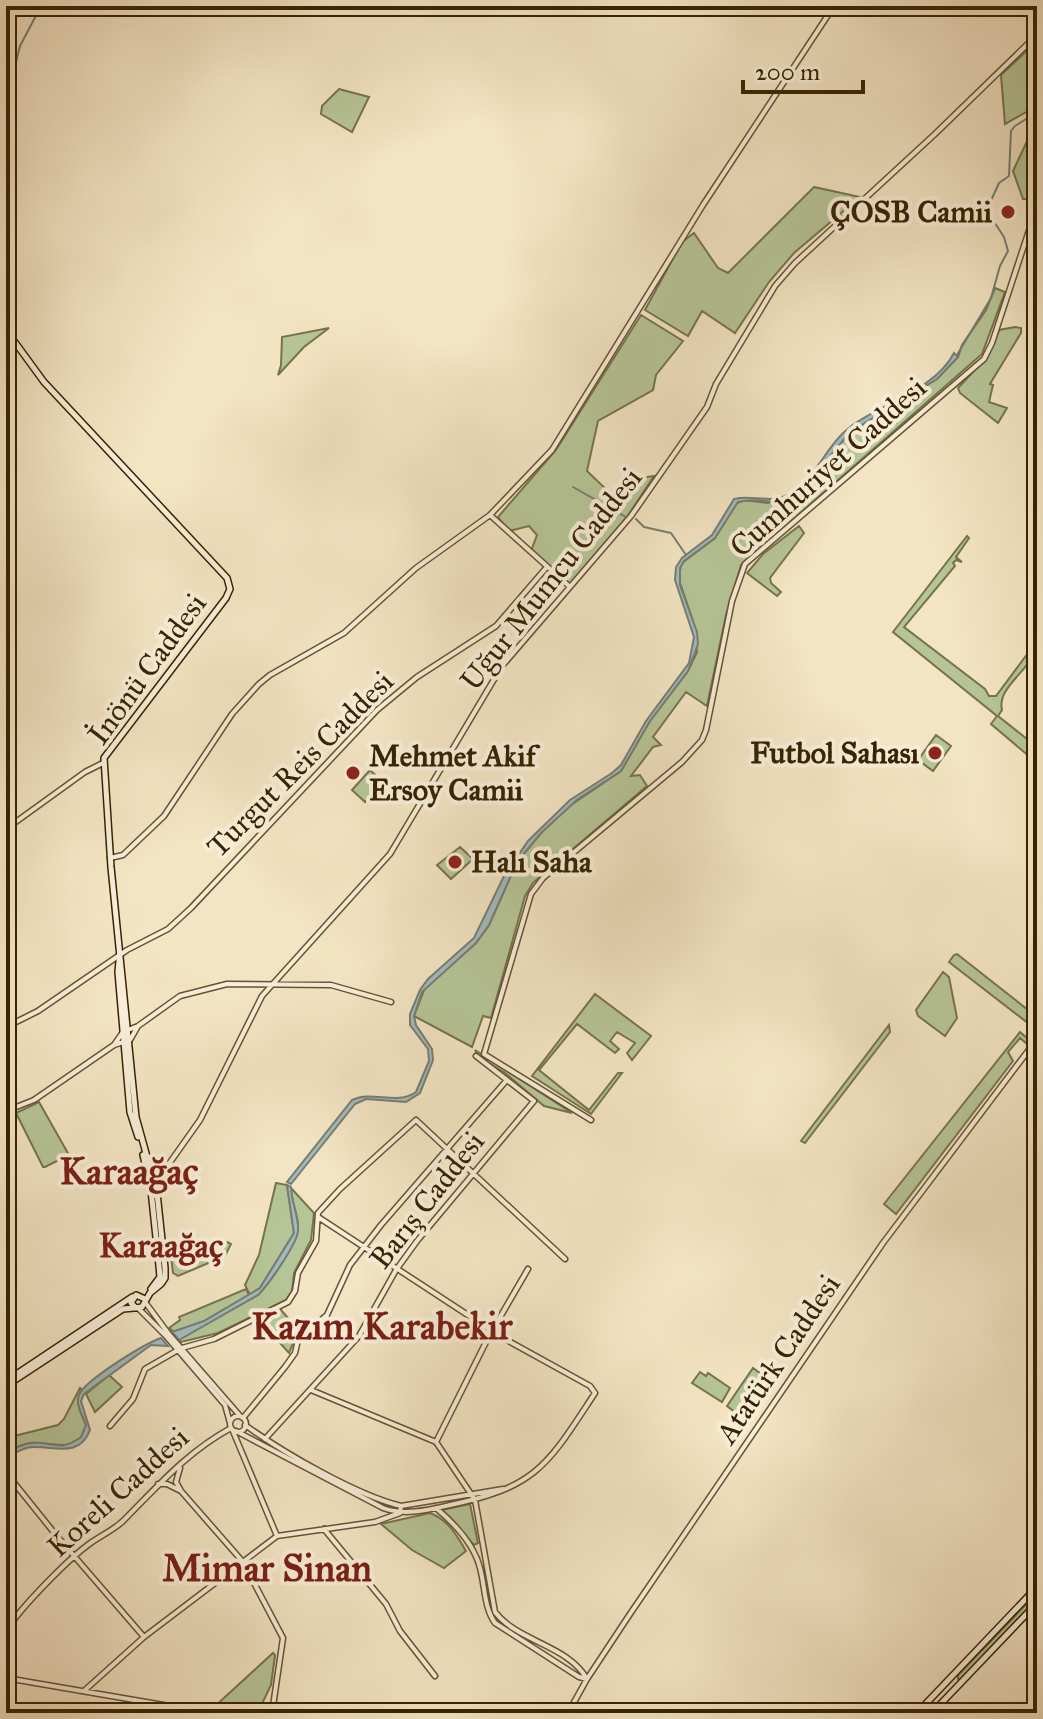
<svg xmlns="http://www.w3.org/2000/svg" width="1043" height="1719" font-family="'IM FELL Great Primer',serif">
  <rect width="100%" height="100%" fill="#f3e4c3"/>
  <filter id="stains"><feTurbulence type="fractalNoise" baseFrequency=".0025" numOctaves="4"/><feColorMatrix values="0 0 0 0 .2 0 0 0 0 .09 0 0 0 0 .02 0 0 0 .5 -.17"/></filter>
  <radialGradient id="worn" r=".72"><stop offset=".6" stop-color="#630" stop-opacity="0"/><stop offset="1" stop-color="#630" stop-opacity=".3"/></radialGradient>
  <!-- green -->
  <path fill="#b6c597" stroke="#76744c" stroke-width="2" d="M1037,41V106L1005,124L1001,75Z
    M339,89L369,97L352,132L321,114L322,106Z
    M1037,120V156L1029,180L1037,183L1036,199H1023L1013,171Z
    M814,187L860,197L794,253L769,282L735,333L702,311L688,336L645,310L682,242L694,233L718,268L728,273Z
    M995,288L1005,292L982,354L741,565L726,615L707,706L686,692L653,737L661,745L653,747L631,776L640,775L647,786L533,883L525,896L491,1018L483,1016L472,1047L414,1016L425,988L476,943L489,925L517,862L541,833L568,807L621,771L650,721L688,671L697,652L692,618L678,577L682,563L715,538L735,504L744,500L768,503L793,496L803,489L850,432L937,379L958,357L962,345L986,310Z
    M641,315L683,341L656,375L653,390L598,421L587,471L614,497L640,478L654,476L627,517L570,584L531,551L537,535L529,526L509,531L498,517L556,450Z
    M1015,327L1021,328V333L990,384L993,385L989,402L1007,408L998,423L960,393L958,388L988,356L999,330Z
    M329,328L304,347L278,375L281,365L282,337Z
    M799,526L804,533L770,578L771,583L781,592L777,596L747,573L763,554Z
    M967,536L969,538L956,557L962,562L956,560L953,563L955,566L904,627L985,689L989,696H996L1037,641C1037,668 996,685 1002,710L998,716L1037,747V763L991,724L997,716L893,632Z
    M936,735L951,746L933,771L918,760Z
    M370,770L383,782L365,802L352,790Z
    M460,847L473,859L451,879L437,865Z
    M957,954L1037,1017V1027H1033L949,962L954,955Z
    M943,972L949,977L957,1018L945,1036L918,1016L916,1010Z
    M595,994L651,1036L632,1060L627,1053L635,1043L617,1032L610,1041L619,1049L615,1053L577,1024L539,1070L589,1110L618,1073H622L591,1114L532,1076Z
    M889,1025L890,1032L805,1143L801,1141Z
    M1020,1032L1027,1038V1044L1020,1038L1008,1052L1013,1061L896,1214L884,1204Z
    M475,1050L572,1113L544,1106L505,1073L479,1057Z
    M39,1102L69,1155L45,1167H43L16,1113Z
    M276,1183L287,1185L294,1233L260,1288L250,1295L245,1285L259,1255Z
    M291,1188L314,1213L311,1240L294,1273L292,1291L286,1300L218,1333L181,1342L179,1340L185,1335L258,1295C270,1283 299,1241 298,1225C297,1212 291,1200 291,1188Z
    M227,1242L231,1244L225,1256L178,1276L173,1273L170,1248Z
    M246,1289L249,1295L204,1321L176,1333L169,1328L180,1320L179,1317Z
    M281,1310L302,1334L294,1341L289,1353L260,1321Z
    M753,1368L764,1376L757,1387L760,1389L740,1416L727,1406Z
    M700,1372L706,1376L708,1373L730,1388L722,1402L692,1383Z
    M109,1375L122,1387L95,1412L86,1394Z
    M80,1388L82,1390C74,1402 81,1413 86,1425C83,1457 50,1441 31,1443C22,1444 14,1449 6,1452V1438L58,1425L64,1419Z
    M470,1504L478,1543L474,1545L442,1510Z
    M430,1513C448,1520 456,1534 466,1551L444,1568L412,1550L381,1524Z
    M1037,1593V1600L961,1680L958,1679V1675Z
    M273,1653L275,1655L271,1685L261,1706L247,1711L214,1707Z"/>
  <!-- water -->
  <path fill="#a1bbbf" stroke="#777e73" stroke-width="2" d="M954,353L958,357L937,379L850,432L803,489C773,512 766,495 738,502L715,538L684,561L680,568V585L697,632L698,644L688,671L650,721L621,771L578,799L541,833L517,862L489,925L476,943L422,992L414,1016L416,1025L432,1049L433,1060L420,1093L406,1102L366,1099L355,1104L291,1184L287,1182L352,1100C373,1090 397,1106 416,1092L429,1061L428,1049L410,1025V1014L420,990L428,979L474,938L504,876L528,841L570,800L612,773L621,765L646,721L689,663L694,637L675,580L676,567L682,558L712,535L734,499C752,494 770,504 788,495C815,481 826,445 850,427C882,403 935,390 954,353Z
    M287,1185L291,1187C291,1202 299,1216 298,1231C297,1244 268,1285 258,1295L179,1340L172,1332L204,1321L260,1288L294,1233Z
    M161,1338L168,1346L151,1345L84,1394L81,1401L90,1430C80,1457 57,1447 35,1447C25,1446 14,1453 6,1459V1452C14,1449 22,1444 31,1443C54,1441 59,1453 81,1437L86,1425C83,1416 75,1404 79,1395C85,1380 144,1344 161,1338Z"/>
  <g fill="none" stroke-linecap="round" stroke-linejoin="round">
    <!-- stream -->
    <path stroke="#777e73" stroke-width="2" d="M6,76L16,62L20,46L41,6
      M957,355L991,298L1000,266L1008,251L1004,237L991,217L989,205L999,183L1009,176L1011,131L1015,126L1037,112
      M573,487L626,517
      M636,519L644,527L671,533L686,555"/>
    <defs>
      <path id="tertiary" d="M1029,6L1037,15
        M490,515L570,587
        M6,829L85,772L103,763
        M110,858L123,855L164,816L232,714L259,684L270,675L344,633L416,568L490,515L552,450L703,205L834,6
        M138,1026L180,996L227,984L331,985L391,1002
        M138,1026L130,1040L114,1045L123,1032Z
        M6,1027L38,1011L127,950L168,929L191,908L377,710L417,677L496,626L546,568
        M6,1111L34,1100L114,1045
        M591,1120L484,1054L531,894L543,878L682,762L702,740L706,730L732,601L745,564L984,359L992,343L1037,206
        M154,1185L200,1120L262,996L390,854L502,666L631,516L707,407L716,384L775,286L795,263L935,134L1037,35
        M145,1302L168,1333L241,1417
        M138,1308L165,1335L225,1405L230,1423
        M182,1348L214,1339L288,1302L295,1291L298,1273L316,1241L318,1213L340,1189L416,1120L565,1259
        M311,1390L436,1442L475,1500L495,1612C518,1642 568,1645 587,1679
        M230 1424a8 8 0 1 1 16 0a8 8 0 1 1-16 0Z
        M243,1418L285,1367L295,1353L298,1340L327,1315L350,1265L381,1225L506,1081
        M245,1425C284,1453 356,1495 401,1506L503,1489
        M110,1426L133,1399L145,1369L178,1350
        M232,1429L277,1536
        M236,1431L383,1508C404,1516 428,1510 450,1505C538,1487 548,1464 595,1393L590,1386L503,1338L318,1217
        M265,1439L359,1336L396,1270L417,1241L534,1101L476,1056
        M436,1442L488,1338L528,1269
        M6,1466L15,1484L56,1535L144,1637
        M180,1468L176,1482L181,1491L243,1562L283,1638L272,1713
        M158,1484H167L179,1490
        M436,1508C455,1524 474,1544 480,1568C485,1586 484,1608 495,1623L579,1677L587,1679
        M324,1529L386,1604L400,1631L435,1676
        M6,1631C20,1608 70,1557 92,1542C102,1535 115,1529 123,1521C158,1486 187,1452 231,1428
        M6,1678L210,1713
        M85,1690L144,1637L277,1536L375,1522L400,1513L401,1506
        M568,1713L587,1679L630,1614L883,1243L1037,1039"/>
      <path id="secondary" d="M6,330L44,382L227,578L230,589L226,598L104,758L111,867L136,1117L157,1193L165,1268V1278L161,1284L150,1293L142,1307L136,1308L131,1303L136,1295L145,1299
        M119,961L118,972L130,1112L138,1137
        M143,1155L151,1190L159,1266L160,1277L151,1289
        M6,1381L132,1297
        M6,1386L123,1309L134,1308
        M917,1713L1037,1587
        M932,1713L1037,1603"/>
    </defs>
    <!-- tertiary casing -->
    <use href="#tertiary" stroke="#665332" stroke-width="7"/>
    <!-- secondary casing -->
    <use href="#secondary" stroke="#372302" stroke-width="8"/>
    <!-- tertiary -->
    <use href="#tertiary" stroke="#f7edd8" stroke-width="4"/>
    <!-- secondary -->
    <use href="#secondary" stroke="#f7edd8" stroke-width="5"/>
  </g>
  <!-- markers -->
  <g fill="#8f2418" stroke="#f7edd8" stroke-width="3">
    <circle cx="1008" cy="212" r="8"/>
    <circle cx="935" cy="753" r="8"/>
    <circle cx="353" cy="773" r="8"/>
    <circle cx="455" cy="862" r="8"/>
  </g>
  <g text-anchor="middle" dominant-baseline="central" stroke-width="8" stroke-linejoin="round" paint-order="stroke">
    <!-- poi labels -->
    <g font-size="30" font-weight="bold" fill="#372302" stroke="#f7edd8" text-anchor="end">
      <text x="992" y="212">ÇOSB Camii</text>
      <text x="919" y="753">Futbol Sahası</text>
      <text x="369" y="756" text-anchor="start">Mehmet Akif<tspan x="369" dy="34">Ersoy Camii</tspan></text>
      <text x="471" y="862" text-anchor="start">Halı Saha</text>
    </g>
    <!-- street labels -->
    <g font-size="30" fill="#372302" stroke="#f7edd8">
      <text transform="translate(828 467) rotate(-42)">Cumhuriyet Caddesi</text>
      <text transform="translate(551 579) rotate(-52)">Uğur Mumcu Caddesi</text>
      <text transform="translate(147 669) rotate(-54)">İnönü Caddesi</text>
      <text transform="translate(300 764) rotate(-45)">Turgut Reis Caddesi</text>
      <text transform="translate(427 1200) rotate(-52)">Barış Caddesi</text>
      <text transform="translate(778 1359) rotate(-56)">Atatürk Caddesi</text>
      <text transform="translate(118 1492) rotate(-42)">Koreli Caddesi</text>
    </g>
    <!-- quarter labels -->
    <g font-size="34" font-weight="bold" fill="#7a1f14" stroke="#f7edd8">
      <text x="161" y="1245">Karaağaç</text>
    </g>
    <!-- district labels -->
    <g font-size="38" font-weight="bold" fill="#7a1f14" stroke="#f7edd8">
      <text x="129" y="1171">Karaağaç</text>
      <text x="382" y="1326">Kazım Karabekir</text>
      <text x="267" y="1568">Mimar Sinan</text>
    </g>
  </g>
  <!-- margin -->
  <rect width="1043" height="1719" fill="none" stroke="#f3e4c3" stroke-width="32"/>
  <rect x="8" y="8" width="1027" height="1703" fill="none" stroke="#372302" stroke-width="4"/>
  <rect x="16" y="16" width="1011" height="1687" fill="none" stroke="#372302" stroke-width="2"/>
  <!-- scale -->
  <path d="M743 80v12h120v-12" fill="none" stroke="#372302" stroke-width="4"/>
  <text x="755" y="80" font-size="24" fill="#372302" stroke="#f7edd8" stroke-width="6" paint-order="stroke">200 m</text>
  <rect width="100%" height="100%" filter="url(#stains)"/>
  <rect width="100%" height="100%" fill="url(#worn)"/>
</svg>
